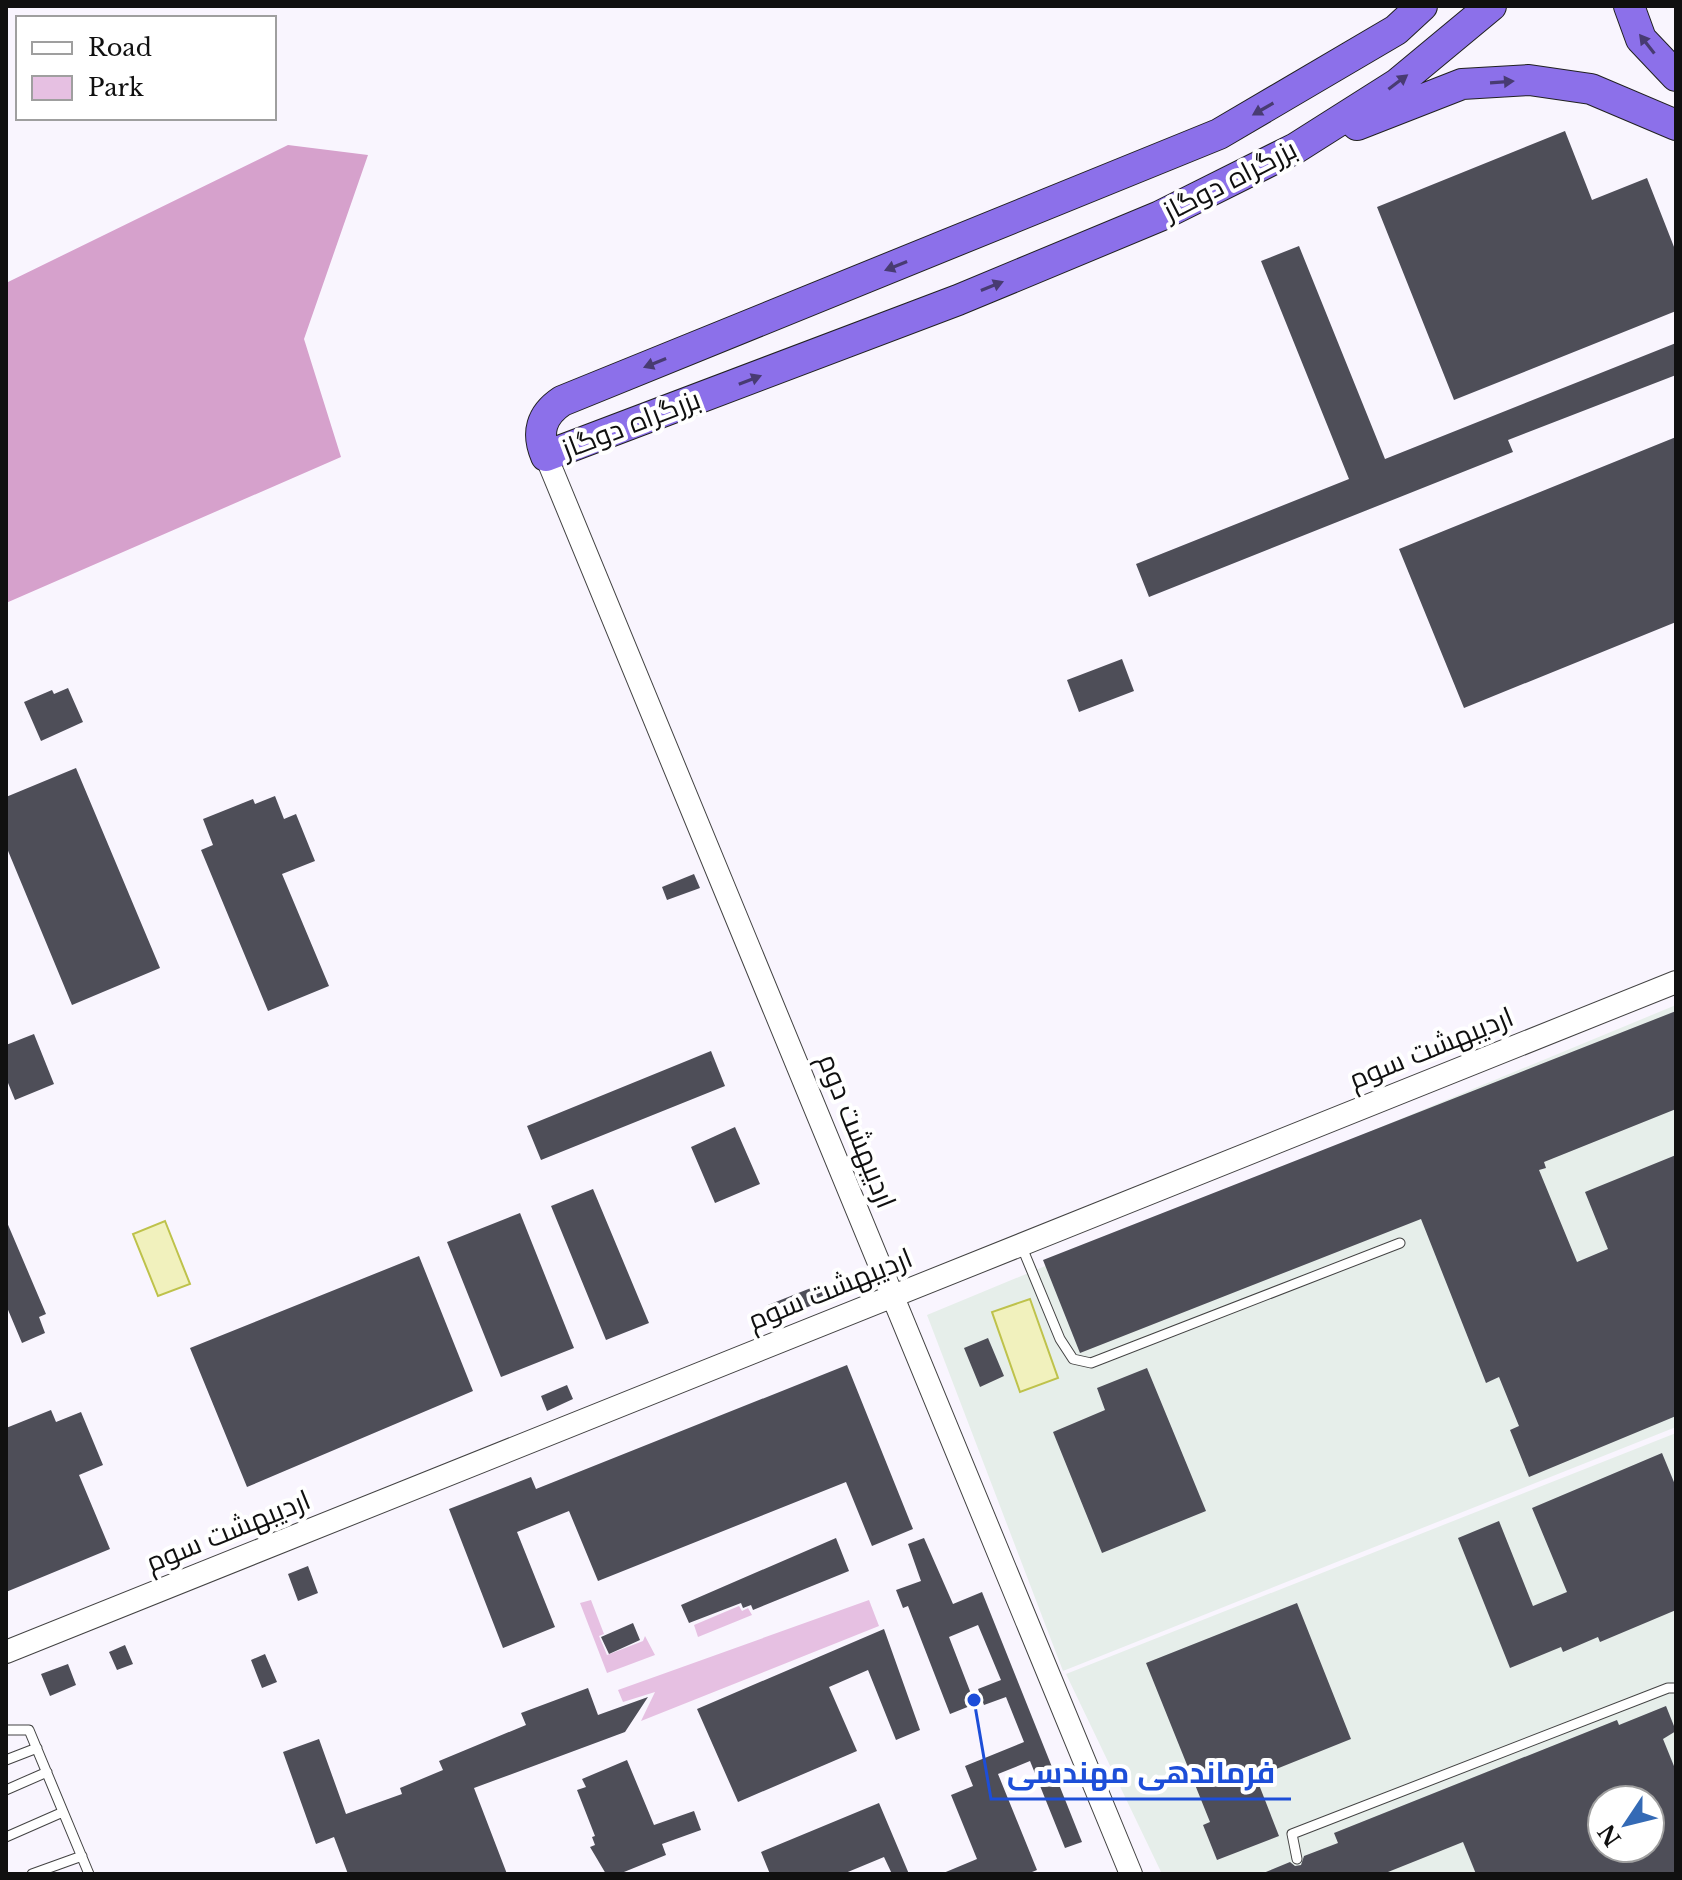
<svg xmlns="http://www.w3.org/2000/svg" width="1682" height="1880" font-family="'Libre Baskerville',Cairo,serif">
  <rect width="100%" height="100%" fill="#f9f5fe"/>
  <!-- industrial -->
  <path fill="#e6eeea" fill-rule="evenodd" d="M1676,1005V1427L1063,1671L927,1315Z
    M1676,1433V1874H1162L1066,1674ZM1602,1800H1650V1848H1602Z"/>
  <!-- green -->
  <path fill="#e6c0e2" d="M591,1600L604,1634L599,1636L607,1655L643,1641L645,1636L655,1655L607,1673L580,1603Z
    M869,1600L879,1626L641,1721L655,1692L623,1702L618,1690Z
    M739,1606L742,1611L748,1608L752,1615L698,1637L694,1625Z"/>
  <!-- forest -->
  <path fill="#d6a1cc" d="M288,145L368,155L304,339L341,457L6,603V283Z"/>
  <!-- water -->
  <path fill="#f1f1bd" stroke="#bec24b" stroke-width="2" d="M165,1221L190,1284L158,1296L133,1234Z
    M1030,1299L1058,1378L1020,1392L992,1312Z"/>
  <!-- building -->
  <path fill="#4e4e58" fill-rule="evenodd" d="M1565,131L1592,200L1647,178L1676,252V311L1454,400L1377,207Z
    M1299,246L1385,459L1676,343V375L1508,440L1513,452L1149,597L1136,564L1349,479L1261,261Z
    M1676,437V622L1464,708L1399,549Z
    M1122,659L1134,691L1079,712L1067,680Z
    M68,688L83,722L41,741L24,702L52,690L54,694Z
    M76,768L160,968L72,1005L6,846V797Z
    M275,796L284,819L296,814L315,861L282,874L329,986L268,1011L201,850L213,845L203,819L253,799L255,804Z
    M694,874L700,888L667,900L662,887Z
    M1676,1011V1109L1544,1162L1546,1168L1539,1170L1577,1262L1608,1249L1585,1192L1676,1155V1416L1529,1477L1510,1430L1519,1426L1499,1377L1486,1383L1421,1219L1080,1353L1043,1260Z
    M34,1034L54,1084L15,1100L6,1078V1045Z
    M711,1051L725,1086L541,1160L527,1126Z
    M735,1127L760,1184L715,1203L691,1147Z
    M593,1189L649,1323L606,1340L551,1206Z
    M520,1213L574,1348L501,1377L447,1242Z
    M6,1220L46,1314L39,1317L45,1333L22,1343L6,1305Z
    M419,1256L473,1391L247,1487L190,1348Z
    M826,1282L832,1298L773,1320L768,1305Z
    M988,1338L1004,1376L980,1387L964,1348Z
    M847,1365L913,1529L872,1546L846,1482L598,1581L569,1511L517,1532L555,1627L503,1648L449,1509L531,1477L536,1489Z
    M1147,1368L1206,1511L1102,1553L1053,1432L1105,1410L1097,1388Z
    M567,1385L573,1399L547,1411L541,1396Z
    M51,1410L56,1422L81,1412L103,1465L79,1475L110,1549L6,1592V1428Z
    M1662,1453L1676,1487V1610L1600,1642L1598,1637L1563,1652L1561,1647L1510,1668L1458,1538L1499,1521L1533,1606L1567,1592L1532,1508Z
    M836,1538L849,1571L753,1610L751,1605L743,1608L741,1603L689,1623L681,1605Z
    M924,1538L953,1604L982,1592L1082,1842L1065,1848L1030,1761L998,1774L1037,1870L1027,1874H941L977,1859L951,1795L973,1786L965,1766L1024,1742L1006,1697L984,1705L978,1689L1001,1680L978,1625L949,1637L975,1704L950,1714L908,1606L903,1608L896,1590L921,1581L908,1544Z
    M308,1566L318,1593L298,1601L288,1574Z
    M1297,1603L1351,1739L1256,1777L1279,1836L1217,1860L1203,1825L1210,1822L1146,1663Z
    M633,1623L640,1640L609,1654L601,1637Z
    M884,1629L920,1730L896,1740L868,1670L829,1687L857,1751L738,1802L697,1709Z
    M125,1645L133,1664L117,1670L109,1652Z
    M265,1654L277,1682L262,1688L251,1660Z
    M68,1664L76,1685L50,1696L41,1674Z
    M588,1688L598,1715L648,1697L625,1732L474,1788L507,1874H348L334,1837L316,1844L283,1752L319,1739L346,1814L402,1794L400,1788L443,1770L439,1761L526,1725L521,1713Z
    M1666,1706L1676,1731L1663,1739L1676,1771V1874H1476L1463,1842L1383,1874H1261L1290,1862L1295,1866L1301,1865L1304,1856L1338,1843L1334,1833L1617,1720L1619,1725ZM1602,1800H1650V1848H1602Z
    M627,1760L654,1825L694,1811L701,1830L662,1844L666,1855L619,1874H606L590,1847L595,1845L592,1837L595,1836L577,1790L586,1787L582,1779Z
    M879,1803L909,1874H892L884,1857L843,1874H770L761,1852Z"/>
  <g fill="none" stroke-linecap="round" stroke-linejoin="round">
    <defs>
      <path id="service" d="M1021,1245L1060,1339L1073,1359L1091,1363L1400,1243
        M6,1730H29L89,1874
        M6,1760L37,1748
        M6,1790L47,1772
        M6,1837L63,1812
        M1297,1859L1292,1834L1668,1688H1676
        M32,1874L82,1856"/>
      <path id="tertiary" d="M546,456L1131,1874
        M6,1652L1676,982"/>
      <path id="trunk" d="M1422,6L1396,30L1219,134L562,401C541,415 536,433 546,456L958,300L1160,216L1296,148L1397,84L1491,6
        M1629,6L1641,39L1676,76
        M1357,125L1462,84L1529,80L1591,89L1676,125"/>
    </defs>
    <!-- service casing -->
    <use href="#service" stroke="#434343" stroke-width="11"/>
    <!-- tertiary casing -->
    <use href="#tertiary" stroke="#434343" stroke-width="24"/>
    <!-- trunk casing -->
    <use href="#trunk" stroke="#212121" stroke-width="32"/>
    <!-- service -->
    <use href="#service" stroke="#fff" stroke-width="9"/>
    <!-- tertiary -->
    <use href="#tertiary" stroke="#fff" stroke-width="22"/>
    <!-- trunk -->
    <use href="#trunk" stroke="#8c70ea" stroke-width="30"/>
  </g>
  <!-- one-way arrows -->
  <defs><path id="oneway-solid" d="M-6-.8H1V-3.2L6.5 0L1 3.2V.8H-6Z" transform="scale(2)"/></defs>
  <g fill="#483b72">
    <use href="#oneway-solid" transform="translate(1647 44) rotate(-128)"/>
    <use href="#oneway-solid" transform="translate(1398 82) rotate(-37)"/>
    <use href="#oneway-solid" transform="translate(1502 82) rotate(-4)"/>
    <use href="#oneway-solid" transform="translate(1263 109) rotate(150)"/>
    <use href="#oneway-solid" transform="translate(896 266) rotate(158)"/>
    <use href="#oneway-solid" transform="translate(992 286) rotate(-22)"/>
    <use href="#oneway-solid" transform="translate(655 363) rotate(158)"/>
    <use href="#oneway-solid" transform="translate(750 380) rotate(-21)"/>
  </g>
  <g text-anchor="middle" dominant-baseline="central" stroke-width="8" stroke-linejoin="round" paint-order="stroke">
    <!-- street labels -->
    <g font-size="28" fill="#101010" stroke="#fff">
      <text transform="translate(1230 180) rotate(-27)">بزرگراه دوگاز</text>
      <text transform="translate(631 424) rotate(-21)">بزرگراه دوگاز</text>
      <text transform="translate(1431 1048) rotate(-22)">اردیبهشت سوم</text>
      <text transform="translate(857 1131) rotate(68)">اردیبهشت دوم</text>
      <text transform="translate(830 1289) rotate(-22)">اردیبهشت سوم</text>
      <text transform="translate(228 1531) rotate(-22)">اردیبهشت سوم</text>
    </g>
  </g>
  <!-- callouts -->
  <path fill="none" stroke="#1d4ed8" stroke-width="3" d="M974 1700L991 1799H1291"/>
  <circle fill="#1d4ed8" stroke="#fff" stroke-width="3" cx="974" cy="1700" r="8"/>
  <g font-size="30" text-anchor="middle" font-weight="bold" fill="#1d4ed8" stroke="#fff" stroke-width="8" stroke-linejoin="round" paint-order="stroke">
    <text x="1141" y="1783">فرماندهی مهندسی</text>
  </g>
  <!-- border -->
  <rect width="1682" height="1880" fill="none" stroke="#101010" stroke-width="16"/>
  <!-- legend -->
  <rect x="16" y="16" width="260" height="104" fill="#ffffff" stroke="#9f9f9f" stroke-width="2"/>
  <rect x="32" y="42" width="40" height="12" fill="#ffffff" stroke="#9f9f9f" stroke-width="2"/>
  <text x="88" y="56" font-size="24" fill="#101010">Road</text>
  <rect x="32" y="76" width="40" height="24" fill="#e6c0e2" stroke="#9f9f9f" stroke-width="2"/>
  <text x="88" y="96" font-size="24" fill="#101010">Park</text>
  <!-- north arrow -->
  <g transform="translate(1626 1824) rotate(235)"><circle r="38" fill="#ffffff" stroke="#9f9f9f" stroke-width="2"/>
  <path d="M0-6L14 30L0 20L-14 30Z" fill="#346ab5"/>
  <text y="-12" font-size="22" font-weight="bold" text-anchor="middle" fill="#101010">N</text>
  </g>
</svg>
